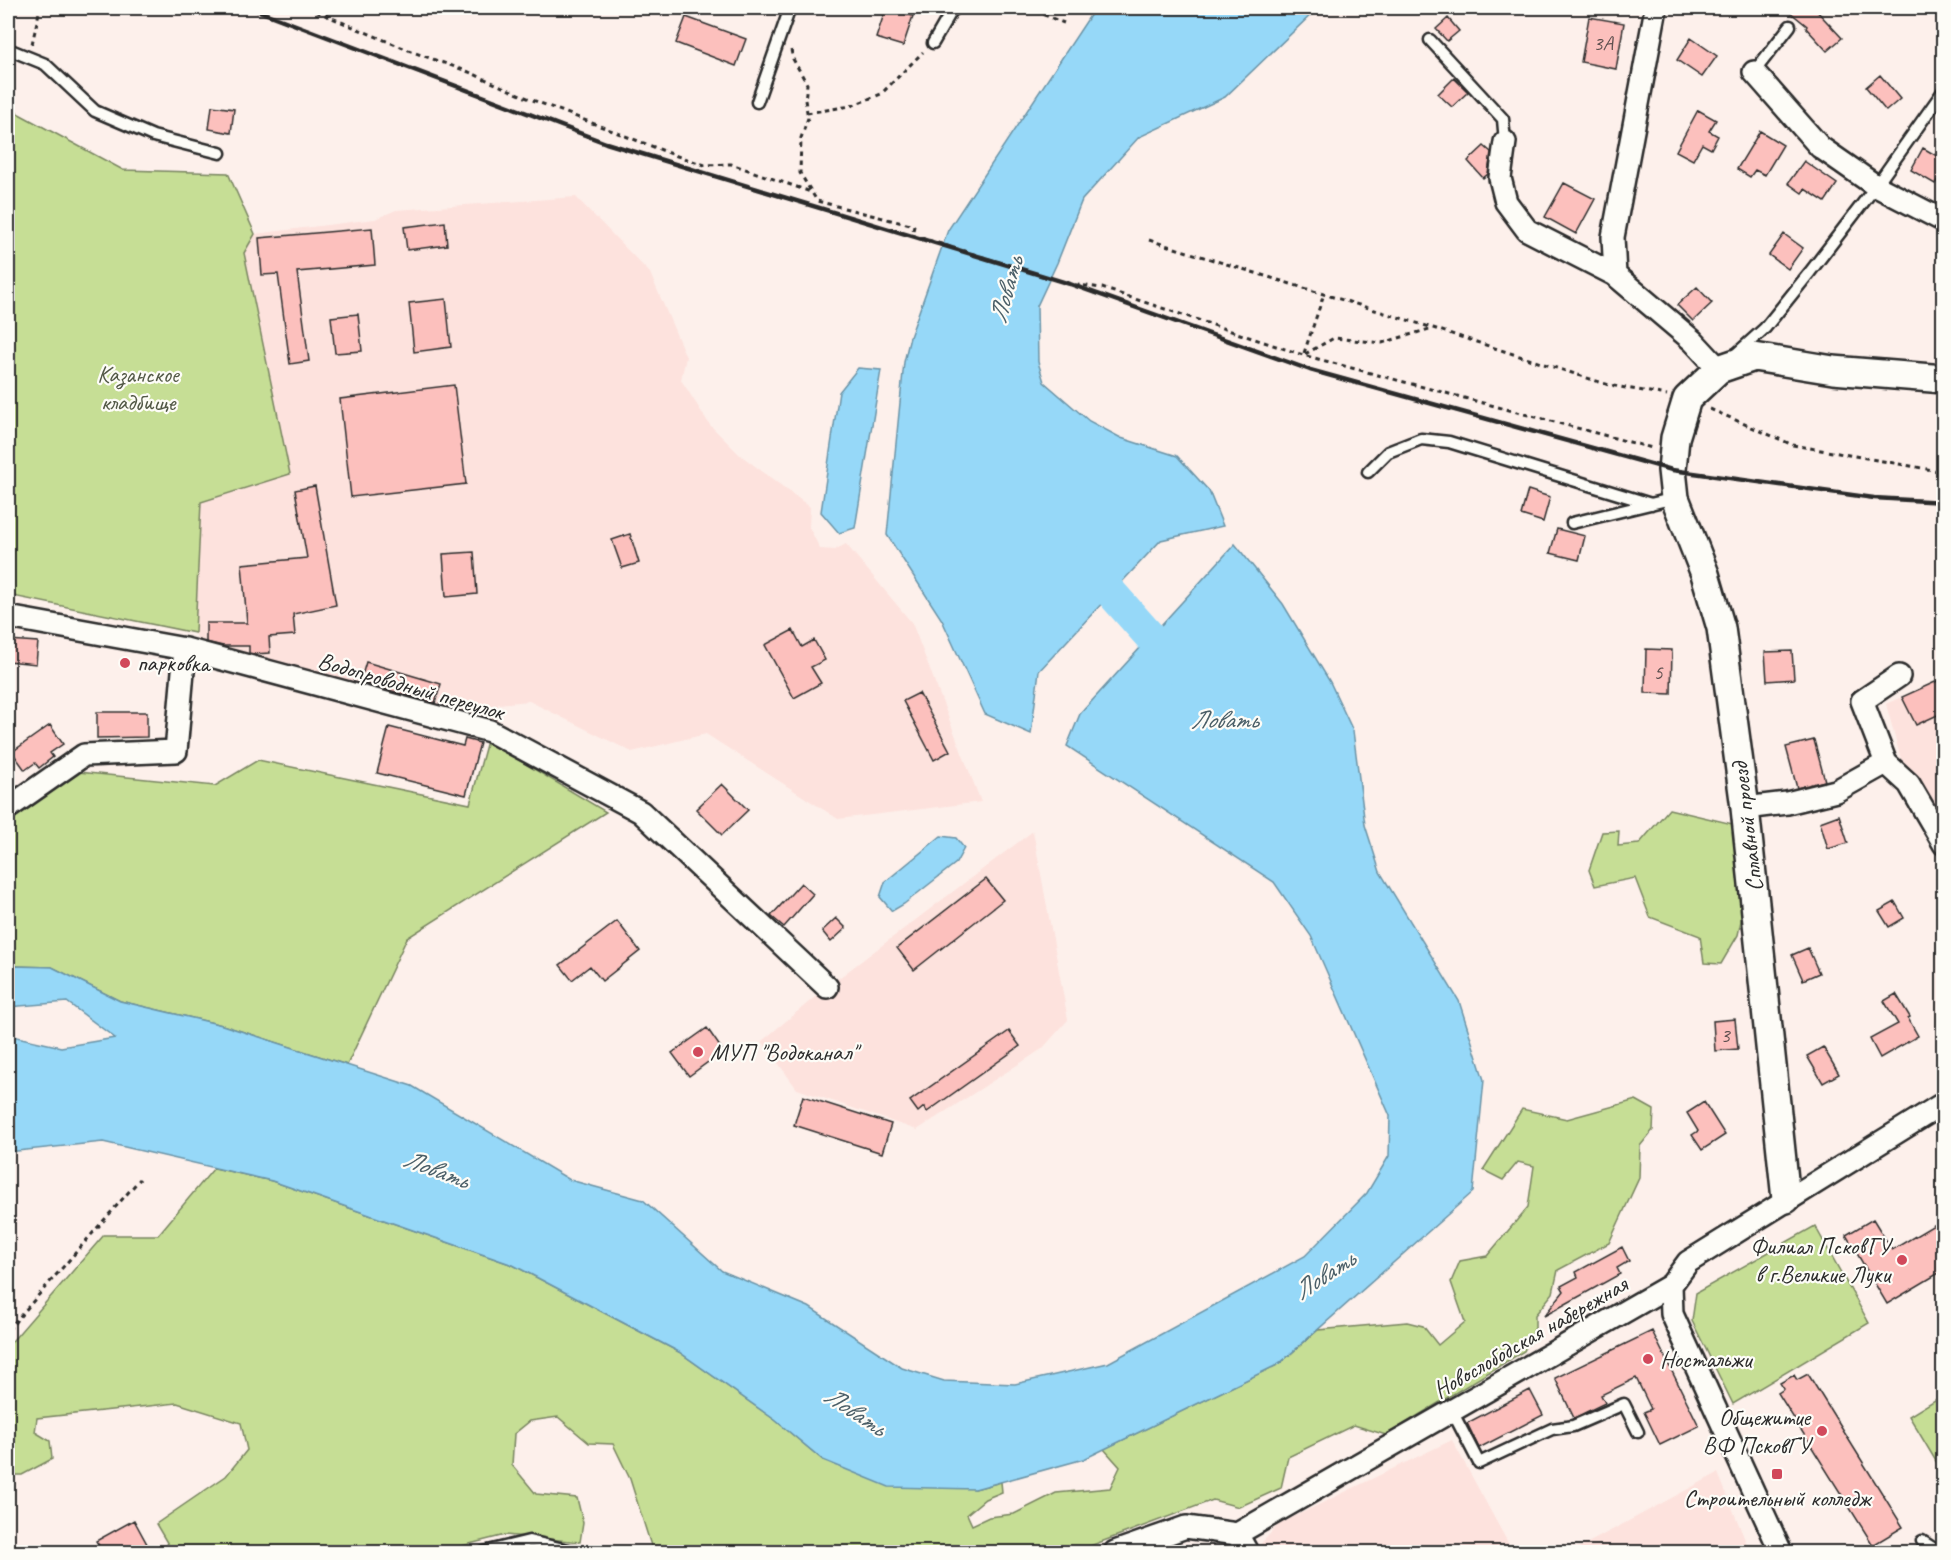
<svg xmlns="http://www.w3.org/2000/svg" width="1951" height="1560" font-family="Caveat,sans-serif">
  <rect width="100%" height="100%" fill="#fdf0eb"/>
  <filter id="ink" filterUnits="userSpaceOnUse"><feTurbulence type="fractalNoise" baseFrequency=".0167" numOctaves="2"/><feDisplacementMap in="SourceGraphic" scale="12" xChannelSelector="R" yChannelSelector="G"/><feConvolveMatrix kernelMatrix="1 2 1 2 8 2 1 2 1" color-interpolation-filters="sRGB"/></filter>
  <g filter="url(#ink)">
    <!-- built -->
    <path fill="#fde2dd" d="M576,197L650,273L686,357L681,380L710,425L739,454L810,507L809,527L820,549L835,550L846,544L912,623L981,802L838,819L706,734L632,752L529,701L498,704V722L435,704L200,645L195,633L201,502L290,474L244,253L255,234L375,219L396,210Z
      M1943,678V835L1902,763L1886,704Z
      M1033,831L1068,1020L1042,1049L917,1130L797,1089L762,1041L827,987Z
      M1452,1440L1513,1552H1258L1256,1549L1279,1524Z
      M1718,1473L1750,1552H1571Z"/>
    <!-- green -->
    <path fill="#c6de95" stroke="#788460" stroke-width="1.5" d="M8,108L123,170L228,173L255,234L244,253L290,474L201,502L195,633L8,595Z
      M487,741L606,812L407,938L347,1065L222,1025L120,1001L52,967L13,966L8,967V821L78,772L215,786L258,760L470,804Z
      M1669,809L1737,825L1744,907L1738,935L1721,964L1704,963L1700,936L1650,917L1635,878L1595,886L1589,870L1602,832L1619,831L1618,846L1639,844Z
      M1636,1100L1654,1110L1653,1130L1640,1146L1639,1178L1609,1243L1558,1270L1553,1293L1535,1315V1328L1524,1351L1386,1435L1354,1425L1288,1457L1281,1488L1239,1507L1213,1500L1074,1552H653L630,1479L613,1444L589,1443L558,1417L530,1421L514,1434L512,1465L536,1494L577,1498L583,1523L580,1542L505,1535L438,1552H158L169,1546L156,1524L226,1476L247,1450L241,1423L177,1403L37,1418L35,1432L50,1441L52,1459L22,1475H8V1346L104,1235H158L214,1168L272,1181L513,1265L679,1352L775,1420L823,1460L975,1489L1001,1482L1002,1492L985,1499L967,1514L972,1525L989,1517L1014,1514L1056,1493L1110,1488L1120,1467L1104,1449L1279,1364L1318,1330L1407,1322L1423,1326L1438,1345L1465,1322L1451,1282L1460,1261L1487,1256L1528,1207L1534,1166L1518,1162L1503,1180L1483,1170L1522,1109L1567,1119Z
      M1815,1226L1869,1323L1733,1404L1692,1321L1696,1293Z
      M1943,1395V1473L1909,1416Z"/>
    <!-- water -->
    <path fill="#96d8f8" stroke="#6b93a6" stroke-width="1.5" d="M1095,8H1318L1225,97L1139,137L1082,200L1057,263L1037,306L1038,362L1044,382L1089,421L1121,438L1177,456L1209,491L1223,526L1161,540L1039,671L1031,734L985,714L942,620L887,535L904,362L910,337L948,230Z
      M858,368L881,370L855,528L839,533L821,512L839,392Z
      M1235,544L1283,604L1330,682L1353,731L1365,825L1380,872L1459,1001L1484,1080L1473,1192L1279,1364L1084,1459L975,1489L889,1487L823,1460L775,1420L679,1352L513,1265L272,1181L103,1142L8,1152V1035L61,1047L115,1038L67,1002L8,1007V967L13,966L52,967L120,1001L222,1025L412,1086L570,1180L643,1200L722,1271L809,1307L902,1368L944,1381L1015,1384L1108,1363L1305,1256L1367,1193L1389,1156L1390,1116L1311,936L1274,882L1067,746L1080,714Z
      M941,836L956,838L964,848L956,863L904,904L892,911L880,897L885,882Z"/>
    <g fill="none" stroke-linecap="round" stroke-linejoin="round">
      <!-- river -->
      <path stroke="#96d8f8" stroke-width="32" d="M1083,561L1178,668"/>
    </g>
    <!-- building -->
    <path fill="#fcc0bd" stroke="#2b2b2b" stroke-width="1.5" d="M886,8L913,16L903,46L876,38Z
      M1785,8H1814L1842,38L1827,51L1806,28L1807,26Z
      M686,17L746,39L736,66L676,43Z
      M1589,17L1624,23L1616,69L1581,62Z
      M1448,18L1459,31L1447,41L1436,29Z
      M1691,38L1717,56L1702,77L1677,60Z
      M1880,75L1900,99L1886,111L1866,87Z
      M1454,78L1468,92L1452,107L1438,94Z
      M212,106L234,109L231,133L209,129Z
      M1698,110L1716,120L1709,131L1718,136L1711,149L1702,144L1693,160L1676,151Z
      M1760,131L1783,145L1765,175L1755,170L1750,177L1737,169Z
      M1484,146L1491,152L1488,174L1483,178L1468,161Z
      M1923,148L1944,160V168L1935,184L1911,170Z
      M1804,161L1837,184L1825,202L1805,189L1802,193L1788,183Z
      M1564,183L1595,199L1576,234L1545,217Z
      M445,222L447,245L407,250L404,227Z
      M372,228L375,265L297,272L309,361L290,364L278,274L262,275L259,238Z
      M1784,234L1803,248L1788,269L1769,255Z
      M1697,287L1712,303L1693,321L1677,305Z
      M446,299L451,347L414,352L409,303Z
      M358,314L362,351L335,353L331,317Z
      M454,385L466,484L351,497L340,399Z
      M315,486L336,605L293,614L295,635L269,637L270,653L254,654L249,653V646H223L206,642V623H247L242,564L307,558L295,490Z
      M1528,490L1550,497L1543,522L1521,515Z
      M1557,529L1585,536L1579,560L1550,553Z
      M630,534L639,563L622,568L612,540Z
      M474,552L477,594L446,597L443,554Z
      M793,630L802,647L814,640L825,660L811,667L821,683L794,698L765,645Z
      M8,640L38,642L36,664L8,661Z
      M1646,649L1672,650L1671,694L1645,693Z
      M1792,651L1794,679L1767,681L1765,652Z
      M366,662L441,684L435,703L360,682Z
      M1944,678V712L1916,725L1902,697Z
      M919,693L950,751L934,760L903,701Z
      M97,712H147V737L97,738Z
      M50,725L63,744L50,753L53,757L39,768L35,763L25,770L12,752Z
      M389,727L463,746L465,739L480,743L466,795L377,773Z
      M1814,740L1825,781L1797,788L1786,747Z
      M722,784L748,810L722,835L696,809Z
      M1839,815L1848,843L1828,849L1820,822Z
      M986,879L1003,900L914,970L897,948Z
      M801,883L813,894L784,927L771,916Z
      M1895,902L1904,918L1889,927L1879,911Z
      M836,918L846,928L831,942L822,931Z
      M617,921L640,951L602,981L590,966L572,980L560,965Z
      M1808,948L1819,973L1803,980L1792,955Z
      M1896,994L1910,1017L1908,1018L1918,1036L1880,1058L1870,1039L1898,1024L1884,1001Z
      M1735,1019L1738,1049L1715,1051L1713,1021Z
      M707,1028L723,1051L689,1076L672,1053Z
      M1009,1031L1020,1046L927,1112L924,1107L918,1112L910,1101Z
      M1823,1047L1839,1074L1823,1083L1807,1056Z
      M803,1096L891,1124L882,1153L794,1125Z
      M1704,1102L1725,1135L1702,1150L1692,1135L1698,1131L1687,1113Z
      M1873,1219L1892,1250L1944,1219V1270L1887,1304L1846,1235Z
      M1622,1247L1629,1261L1617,1268L1620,1274L1544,1316L1564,1291L1561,1286L1578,1277L1576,1272Z
      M1652,1331L1699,1426L1660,1445L1644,1412L1651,1409L1636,1378L1601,1395L1605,1403L1574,1418L1555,1378Z
      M1808,1374L1903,1527L1873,1545L1778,1393L1784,1389L1780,1383L1794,1375L1797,1380Z
      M1530,1390L1543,1415L1479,1448L1467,1423Z
      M134,1520L147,1544L132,1552H103L96,1541Z"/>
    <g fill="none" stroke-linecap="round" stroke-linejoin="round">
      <defs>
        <path id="service" d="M1430,40L1503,119L1505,142
          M933,43L951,12L956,8
          M8,49L45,64L95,111L153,136L220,153
          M1754,72L1790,26
          M757,102L790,8
          M1735,355L1765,328L1810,272L1876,186L1944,90
          M1368,472L1388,452L1421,439L1449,442L1651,504
          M1572,523L1675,498
          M1452,1411L1479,1463L1552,1429L1573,1426L1624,1404L1638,1432
          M1922,1541L1939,1552
          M484,1552L529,1541L577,1552"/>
        <path id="minor" d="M1754,72L1820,147L1876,186L1944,221
          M1505,142L1500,178L1506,202L1527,230L1615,275L1693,341L1719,369
          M1615,275L1613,237L1656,8
          M8,617L185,649L490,731L641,812L827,987
          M1886,763L1909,784L1944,844
          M8,808L84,755L176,751L185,649
          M1745,808L1787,803L1836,791L1886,763L1862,701L1899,676
          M1671,1285L1672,1314L1781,1552
          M1237,1534L1247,1552
          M1115,1552L1186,1527L1237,1534L1671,1285L1688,1262L1944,1103"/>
        <path id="tertiary" d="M1786,1199L1745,808L1721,628L1705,574L1675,498L1672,470L1675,438L1687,399L1719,369L1754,357L1833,370L1944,379"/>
      </defs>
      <!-- service casing -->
      <use href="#service" stroke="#2b2b2b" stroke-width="15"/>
      <!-- minor casing -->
      <use href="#minor" stroke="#2b2b2b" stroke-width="26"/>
      <!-- tertiary casing -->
      <use href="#tertiary" stroke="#2b2b2b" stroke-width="32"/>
      <!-- path -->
      <path stroke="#2b2b2b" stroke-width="3" stroke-dasharray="4.5 4.5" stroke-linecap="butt" d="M308,8L413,52L469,72L525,97L677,156L705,165L731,164L811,192
        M1027,8L1064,23
        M32,44L40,8
        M791,50L793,59L807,84L805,100L808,118L801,138L800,173L817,201L914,226L912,235L1070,284L1102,288L1303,355L1652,448
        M807,113L851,106L881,94L923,52
        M1149,240L1433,328L1609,385L1667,395
        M1304,353L1324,294
        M1305,354L1334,338L1382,343L1433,328
        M1710,409L1793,445L1944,472
        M8,1330L140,1179"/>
      <!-- service -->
      <use href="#service" stroke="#fdfcf7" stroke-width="10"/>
      <!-- minor -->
      <use href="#minor" stroke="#fdfcf7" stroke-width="21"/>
      <!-- tertiary -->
      <use href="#tertiary" stroke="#fdfcf7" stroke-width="27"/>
      <!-- rail -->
      <path stroke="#2b2b2b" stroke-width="4.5" d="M251,8L606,143L1070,284L1310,370L1672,470L1874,498L1944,502"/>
    </g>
  </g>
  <!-- markers -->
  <g fill="#d1495b" stroke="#fdfcf7" stroke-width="2">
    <circle cx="125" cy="663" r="6"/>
    <circle cx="698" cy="1052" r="6"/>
    <circle cx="1902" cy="1260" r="6"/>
    <circle cx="1648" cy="1359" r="6"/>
    <circle cx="1822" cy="1431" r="6"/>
    <rect x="1771" y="1468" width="12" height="12" rx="3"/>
  </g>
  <g text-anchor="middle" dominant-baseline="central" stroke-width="4.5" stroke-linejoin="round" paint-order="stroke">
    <!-- number labels -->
    <g font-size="21" fill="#5f5050">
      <text x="1603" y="43">3А</text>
      <text x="1658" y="672">5</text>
      <text x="1725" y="1035">3</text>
    </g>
    <!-- park labels -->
    <g font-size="24" fill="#525846" stroke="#fdfcf7">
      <text x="138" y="374">Казанское<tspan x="138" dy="28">кладбище</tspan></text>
    </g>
    <!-- poi labels -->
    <g font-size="24" fill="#2b2b2b" stroke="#fdfcf7" text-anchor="start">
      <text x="137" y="663">парковка</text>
      <text x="710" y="1052">МУП "Водоканал"</text>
      <text x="1890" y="1246" text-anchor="end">Филиал ПсковГУ<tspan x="1890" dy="28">в г.Великие Луки</tspan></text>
      <text x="1660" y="1359">Ностальжи</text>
      <text x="1810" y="1417" text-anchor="end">Общежитие<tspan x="1810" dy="28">ВФ ПсковГУ</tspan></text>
      <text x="1777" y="1498" text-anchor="middle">Строительный колледж</text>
    </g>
    <!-- street labels -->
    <g font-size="24" fill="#2b2b2b" stroke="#fdfcf7">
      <text transform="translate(411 686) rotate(16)">Водопроводный переулок</text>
      <text transform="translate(1747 827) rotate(-97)">Сплавной проезд</text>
      <text transform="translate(1530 1337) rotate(-30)">Новослободская набережная</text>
    </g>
    <!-- water labels -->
    <g font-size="26" font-style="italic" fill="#4b5f68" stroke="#fdfcf7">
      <text transform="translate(1006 290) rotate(-74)">Ловать</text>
      <text x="1224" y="719">Ловать</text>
      <text transform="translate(436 1169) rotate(21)">Ловать</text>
      <text transform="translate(1324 1275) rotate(-33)">Ловать</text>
      <text transform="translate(855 1411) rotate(34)">Ловать</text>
    </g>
  </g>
  <!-- margin -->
  <rect width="1951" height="1560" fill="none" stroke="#fdfcf7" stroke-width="30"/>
  <rect x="15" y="15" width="1921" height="1530" fill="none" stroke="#2b2b2b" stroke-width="2" filter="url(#ink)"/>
</svg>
